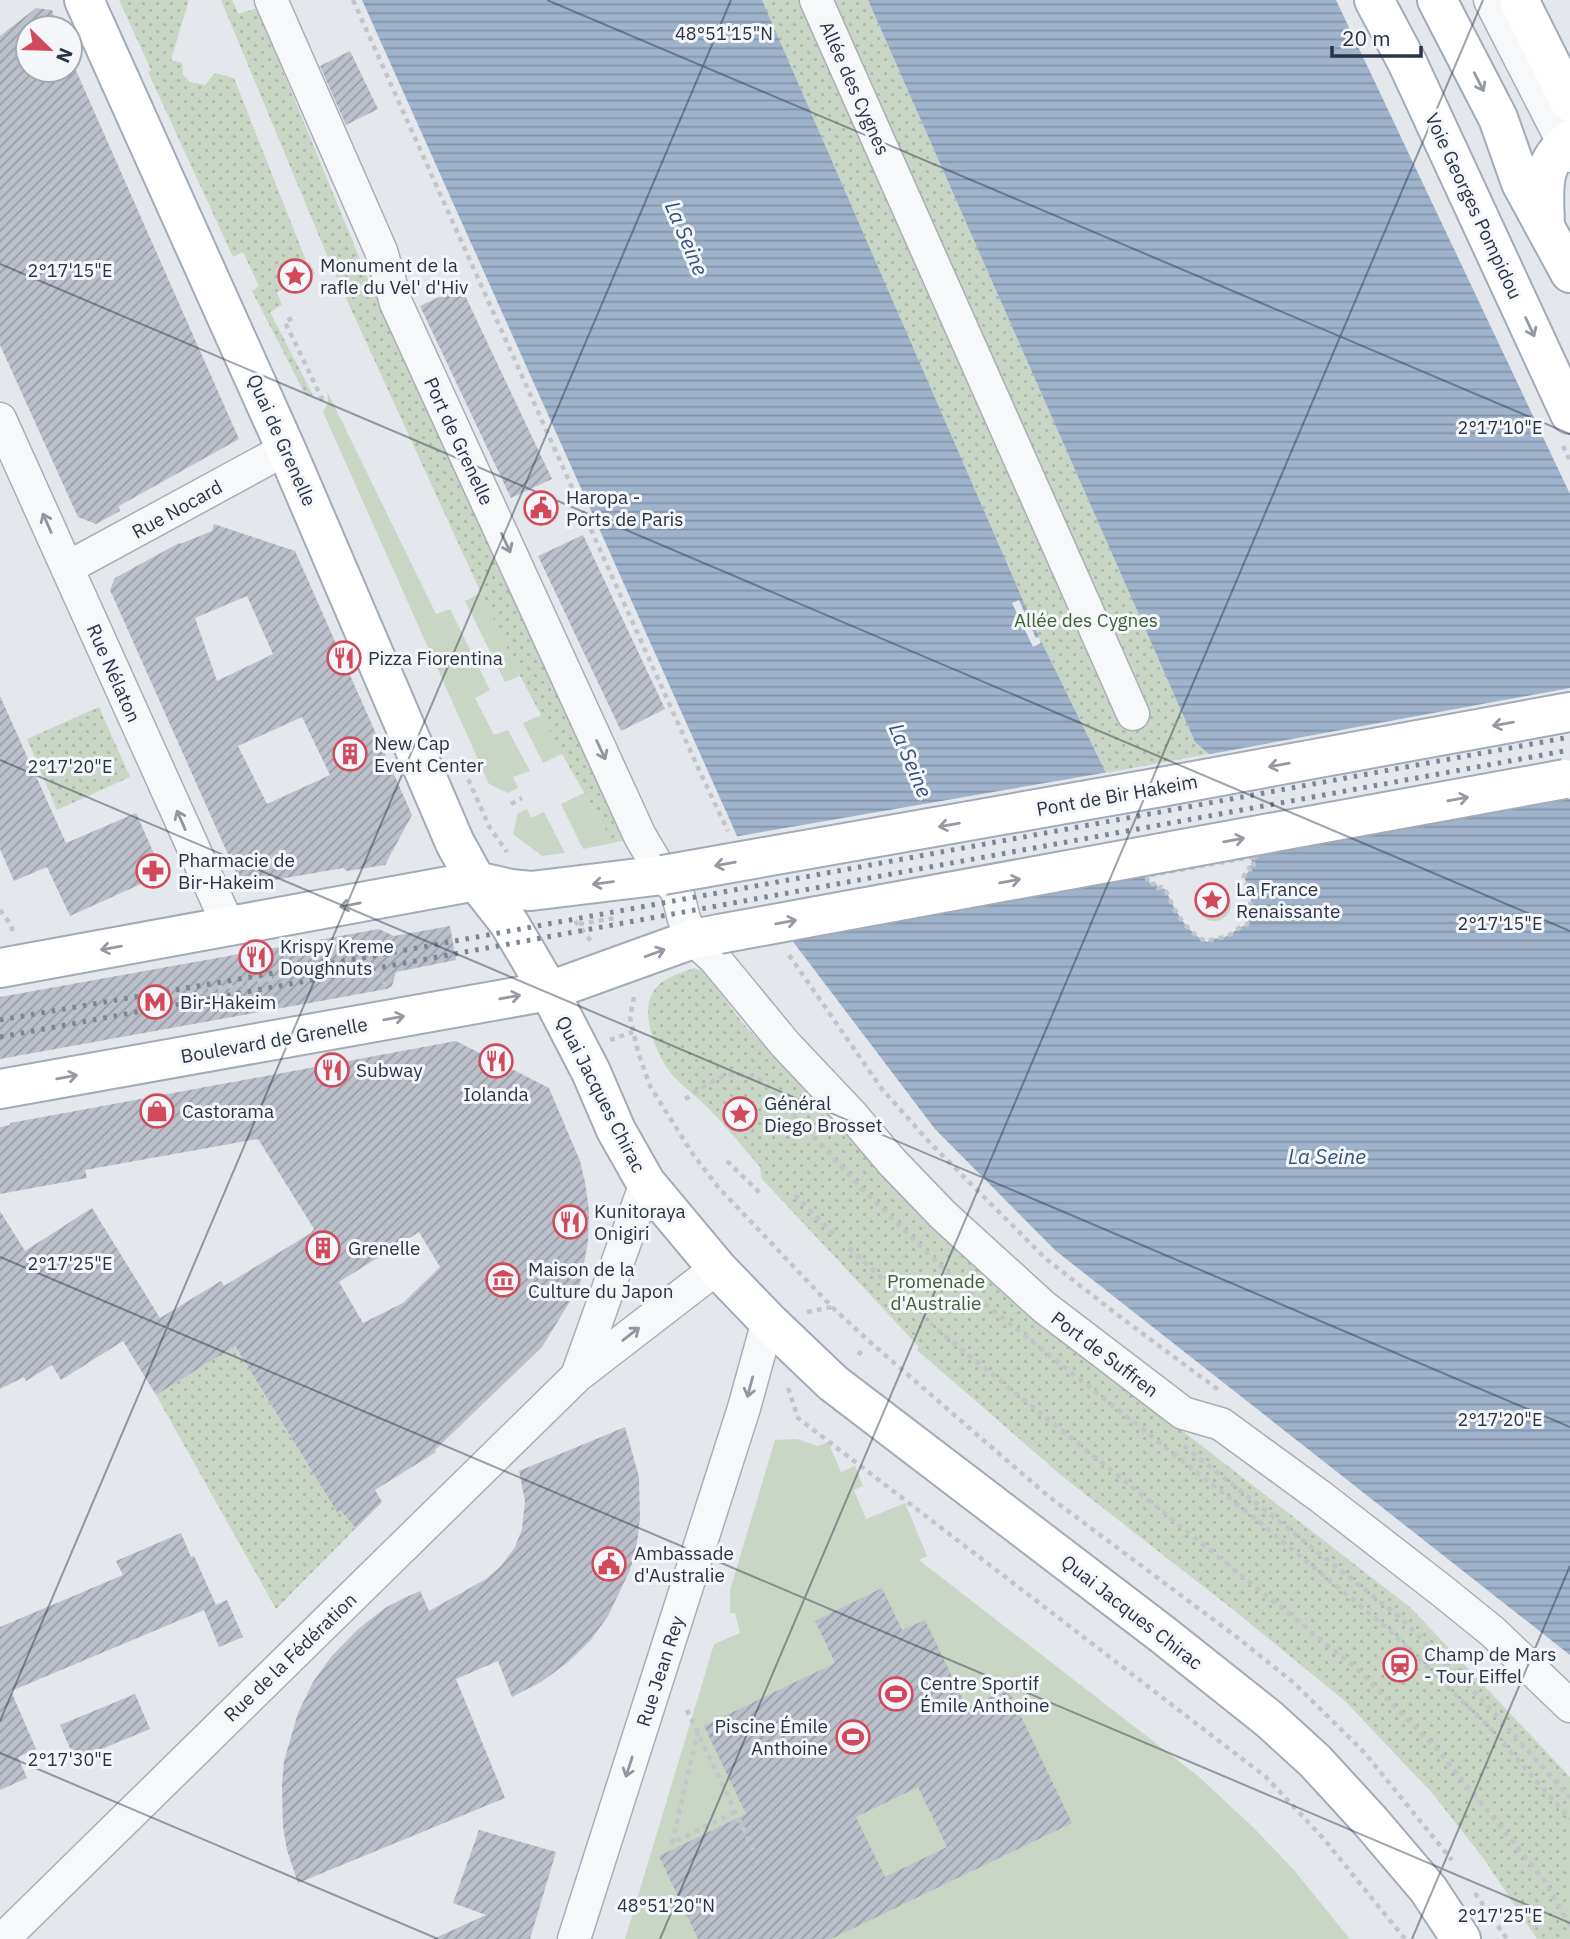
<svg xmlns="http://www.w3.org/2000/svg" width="1570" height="1939" font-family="'IBM Plex Sans',sans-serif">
  <defs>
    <pattern id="grass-dots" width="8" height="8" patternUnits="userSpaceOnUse" patternTransform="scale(1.75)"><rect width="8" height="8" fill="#c9d6c5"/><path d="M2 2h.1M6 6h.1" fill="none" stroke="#adb8ab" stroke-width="1.8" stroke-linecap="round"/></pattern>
    <pattern id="water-rules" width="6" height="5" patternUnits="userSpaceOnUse" patternTransform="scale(1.75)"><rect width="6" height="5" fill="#9fb4cc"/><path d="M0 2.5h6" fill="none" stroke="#8293a7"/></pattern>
    <pattern id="building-hatch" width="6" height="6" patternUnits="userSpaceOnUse" patternTransform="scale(1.75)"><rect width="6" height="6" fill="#bbc0ca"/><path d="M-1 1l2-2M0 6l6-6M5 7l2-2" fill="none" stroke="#989da6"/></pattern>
  </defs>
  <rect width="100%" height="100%" fill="#e4e7ec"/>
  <!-- grass -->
  <path fill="url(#grass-dots)" d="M119,0H189L171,60L182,63L183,75L190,82L205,85L215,73L234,78L307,263H310L315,274L306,279L301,268L288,273L291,285L277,292L282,305L270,312L313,395L306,396L252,291L259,286L243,252L233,257L148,72L151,70Z
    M221,0H232L239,14L257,8L371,286L626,840L613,843L562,754L520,676L481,593L334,272Z
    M762,0H868L1195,742L1209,754L1106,773L1039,637Z
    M99,707L130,777L57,810L27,739Z
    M694,968L705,972L741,1021L914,1205L1104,1370L1411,1608L1570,1777V1939H1537L1484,1859L1433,1794L1345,1701L1236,1612L1062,1476L917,1350L919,1347L762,1179L760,1167C742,1146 725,1125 706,1106C696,1096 684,1087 674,1077C658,1059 639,1015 653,992C661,978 681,973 694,968Z
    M232,1342L337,1512L346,1507L360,1523L364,1520L276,1609L156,1395L209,1362Z"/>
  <!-- garden -->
  <path fill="#c9d6c5" d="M327,391L436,614L450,609L490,690L475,698L494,735L508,730L530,771L513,777L518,788L508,793L489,784L323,412L328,403Z
    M481,593L520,676L505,682L465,601Z
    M541,715L562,754L543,763L523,723Z
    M584,793L613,843L583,849L561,804Z
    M527,809L531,818L544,812L565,853L542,856L513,834L518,813Z
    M1197 904a17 17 0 1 1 34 0a17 17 0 1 1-34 0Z
    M797,1439L818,1446L828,1442L841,1472L855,1466L863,1486L854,1490L866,1519L905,1503L927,1556L919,1560L1198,1776L1254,1828L1293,1869L1350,1939H625L714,1644L740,1633L735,1613H730V1590L775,1440Z"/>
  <!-- water -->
  <path fill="url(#water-rules)" d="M362,0H762L1039,637L1106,773L1150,884L1156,883L1158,888L1165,889C1176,912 1185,931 1207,942C1215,937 1223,939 1231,934C1237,930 1240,926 1247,925L1251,899L1244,876L1250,870L1248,866L1253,865L1251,859L1257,856L1209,754L1195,742L868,0H1336L1570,494V1655L1056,1251L935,1129L791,939L737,836Z"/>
  <!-- pier -->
  <path fill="#e4e7ec" d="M1019,600L1036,638L1039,637L1041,643L1033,647L1012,603Z
    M1570,688V799L1248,857L1252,855L1205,755Z
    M1109,772L1150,875L788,940L733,837Z"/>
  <!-- building -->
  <path fill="url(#building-hatch)" fill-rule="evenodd" d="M36,8L52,10L57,28H28V70H70V57L239,439L119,506L120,511L96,524L78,517L0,345V36Z
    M350,51L378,109L346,125L320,66Z
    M461,287L552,479L511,498L420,306Z
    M214,524L295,551L412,815L385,865L347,871L343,868L251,884L239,879L110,590L115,578L179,543L180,544L212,531ZM247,596L273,654L217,681L195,618ZM302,717L330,775L267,804L238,746Z
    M583,535L665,709L621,731L538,556Z
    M0,696L66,843L136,813L163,874L70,916L47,867L14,881L0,849Z
    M450,926L456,960L396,972L392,986L387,989L0,1059V997L379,929L394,936Z
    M456,1041L549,1088L580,1161L585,1182L589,1210L588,1241L580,1285L542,1347L435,1450L436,1452L375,1490L382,1502L356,1528L340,1510L337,1512L235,1346L156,1395L123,1341L61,1380L52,1365L26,1381L24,1377L0,1389V1211L25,1251L92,1208L160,1318L221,1281L224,1286L311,1233L314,1229L258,1139L85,1170L87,1178L0,1194V1127L10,1125V1123ZM419,1232L440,1267L403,1303L363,1323L339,1282Z
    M625,1427L639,1477L640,1518L636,1550L630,1570L608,1616L590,1641L567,1663L541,1682L512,1697L498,1661L456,1679L505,1798L298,1883L287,1850L283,1827L282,1785L284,1761L298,1713L313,1682L331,1657L357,1630L385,1608L404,1598L420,1591L429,1611L486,1579L501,1566L515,1547L522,1529L525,1501L519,1471Z
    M181,1533L191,1557L194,1556L216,1605L227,1600L243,1637L219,1647L204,1610L11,1691L36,1749L18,1757L27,1778L0,1790V1627L123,1575L116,1561Z
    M882,1588L902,1630L925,1620L967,1708L1008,1689L1072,1823L831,1939H698L659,1856L746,1814L704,1726L835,1663L815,1621ZM918,1787L947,1847L885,1877L856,1817Z
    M135,1694L150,1729L75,1760L60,1725Z
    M479,1830L556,1852L530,1939H433L486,1915L453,1903Z"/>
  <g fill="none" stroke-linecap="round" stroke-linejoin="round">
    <defs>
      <path id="minor" d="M271,0L381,251L396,303L640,836L663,875L677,891L684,919L693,939L715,959L785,1044L853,1116L892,1162L943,1215L1044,1307L1183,1413L1221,1424L1321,1497L1441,1590L1493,1632L1570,1706
        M816,0L1133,714
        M1490,0L1570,156
        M0,419L229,927
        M67,568L286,449
        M577,1376L646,1183
        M3,1939L577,1376L717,1268
        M574,1939L744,1408L768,1321"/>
      <path id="major" d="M84,0L286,449L455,843L476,881L509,923L549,991L591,1072L616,1130L646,1183L717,1268L768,1321L833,1383L1162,1634L1269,1719L1315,1761L1371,1822L1428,1889L1461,1939
        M1374,0L1407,62L1570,414
        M1437,0L1498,118L1521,183L1570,273
        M1519,0L1570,102
        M1545,225C1544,190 1539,163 1570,140
        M1161,787L1570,712
        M0,968L476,881L511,889L531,891L663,875
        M0,1089L549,991L693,939L719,934"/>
    </defs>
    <!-- minor casing -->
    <use href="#minor" stroke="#a9aeb7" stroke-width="35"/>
    <!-- major casing -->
    <use href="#major" stroke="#a3abb8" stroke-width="42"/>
    <!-- path -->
    <path stroke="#c2c5cb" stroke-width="4.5" stroke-dasharray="5 5" stroke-linecap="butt" d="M353,0L699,770L728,831
      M292,318L285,322L323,401
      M1563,446L1570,461
      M460,761L490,828L507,852
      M511,804L522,798
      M1257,856L1251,859L1254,865L1248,866L1250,870L1247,871L1244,876L1251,899L1247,925C1240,926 1238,930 1231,934C1223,939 1215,937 1207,942C1185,931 1175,912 1165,889L1162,887L1158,888L1156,883L1150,885L1146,876Z
      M0,910L11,925L13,933
      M575,921L591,941
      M579,924L615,918
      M341,953L379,946L375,935
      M789,955L882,1089L931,1144L1045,1258L1119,1316L1220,1391
      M345,979L384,972L385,984H382
      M634,997L630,1017L638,1052L650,1086L692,1153L718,1187L832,1307L870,1342L1048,1496L1238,1638L1294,1683L1364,1752L1452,1860
      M149,1001L365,962
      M610,1040L633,1032
      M685,1099C713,1082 729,1064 762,1081L860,1187L956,1281L1252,1516L1388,1629L1488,1726L1570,1819
      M727,1161L763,1196
      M795,1195L835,1235
      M849,1248L939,1331L1356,1668L1436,1748L1544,1880L1570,1926
      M807,1312L832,1307
      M858,1355L863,1350
      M788,1388L798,1418L1266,1777L1323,1838L1405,1939
      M1184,1446L1402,1619L1489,1707L1570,1798
      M687,1710L754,1851
      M698,1731L672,1843L735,1812
      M1475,1893L1507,1939"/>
    <!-- minor -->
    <use href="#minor" stroke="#f7f8fa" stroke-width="32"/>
    <!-- major -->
    <use href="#major" stroke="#fff" stroke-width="38"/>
    <!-- rail -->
    <path stroke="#7d8696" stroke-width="5" stroke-dasharray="3.5 7" stroke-linecap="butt" d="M0,1020L373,956L1570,737
      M0,1037L1570,750"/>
    <defs>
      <path id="major-bridge" d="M663,875L1161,787
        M719,934L1565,779"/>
    </defs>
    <!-- major-bridge casing -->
    <use href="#major-bridge" stroke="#a3abb8" stroke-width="42" stroke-linecap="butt"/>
    <!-- major-bridge -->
    <use href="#major-bridge" stroke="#fff" stroke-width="38"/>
  </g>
  <!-- one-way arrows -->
  <defs><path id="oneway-shaft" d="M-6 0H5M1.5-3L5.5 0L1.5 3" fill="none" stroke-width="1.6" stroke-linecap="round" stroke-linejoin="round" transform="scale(1.75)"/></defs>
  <g stroke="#959aa2">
    <use href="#oneway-shaft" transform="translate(1479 82) rotate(63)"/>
    <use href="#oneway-shaft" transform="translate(1530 327) rotate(65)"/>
    <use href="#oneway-shaft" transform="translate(1503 724) rotate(170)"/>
    <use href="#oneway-shaft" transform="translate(1279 765) rotate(170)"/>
    <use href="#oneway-shaft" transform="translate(1458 799) rotate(-10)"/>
    <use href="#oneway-shaft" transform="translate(949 825) rotate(170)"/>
    <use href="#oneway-shaft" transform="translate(1234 840) rotate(-10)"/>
    <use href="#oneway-shaft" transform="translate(725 864) rotate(170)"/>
    <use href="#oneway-shaft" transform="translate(1010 881) rotate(-10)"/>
    <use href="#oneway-shaft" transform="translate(603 883) rotate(173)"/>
    <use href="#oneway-shaft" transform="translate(350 905) rotate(169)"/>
    <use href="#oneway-shaft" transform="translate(786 922) rotate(-10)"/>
    <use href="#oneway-shaft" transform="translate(111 948) rotate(170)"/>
    <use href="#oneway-shaft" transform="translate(655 953) rotate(-20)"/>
    <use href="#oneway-shaft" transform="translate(510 997) rotate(-10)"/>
    <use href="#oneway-shaft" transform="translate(394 1018) rotate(-10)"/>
    <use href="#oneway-shaft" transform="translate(67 1077) rotate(-10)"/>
  </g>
  <g stroke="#9196a0">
    <use href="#oneway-shaft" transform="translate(47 523) rotate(-114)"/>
    <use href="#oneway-shaft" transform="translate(506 543) rotate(65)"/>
    <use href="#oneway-shaft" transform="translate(601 750) rotate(65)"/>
    <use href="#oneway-shaft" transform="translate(181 820) rotate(-114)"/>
    <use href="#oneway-shaft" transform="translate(631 1334) rotate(-38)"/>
    <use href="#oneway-shaft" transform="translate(750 1387) rotate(105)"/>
    <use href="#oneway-shaft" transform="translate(629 1767) rotate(108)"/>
  </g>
  <!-- ticks -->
  <path fill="none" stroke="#2b3445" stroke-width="2" stroke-opacity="0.45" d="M547,0L1570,434M0,264L1570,931M0,760L1570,1427M0,1257L1570,1923M0,1721L731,0M0,1753L438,1939M660,1939L1483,0M1412,1939L1570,1566"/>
  <!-- icons -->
  <defs>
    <symbol id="sight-ring" viewBox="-11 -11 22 22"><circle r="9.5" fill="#f4f6f9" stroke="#d1495b" stroke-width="1.5"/><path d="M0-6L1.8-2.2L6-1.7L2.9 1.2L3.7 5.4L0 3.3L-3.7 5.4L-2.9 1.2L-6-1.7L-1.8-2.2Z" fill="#d1495b"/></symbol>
    <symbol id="civic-ring" viewBox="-11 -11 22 22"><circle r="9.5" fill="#f4f6f9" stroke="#d1495b" stroke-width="1.5"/><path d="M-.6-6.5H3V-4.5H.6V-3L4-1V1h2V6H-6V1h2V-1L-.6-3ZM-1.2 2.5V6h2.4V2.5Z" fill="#d1495b"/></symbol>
    <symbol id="restaurant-ring" viewBox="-11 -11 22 22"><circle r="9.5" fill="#f4f6f9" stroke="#d1495b" stroke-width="1.5"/><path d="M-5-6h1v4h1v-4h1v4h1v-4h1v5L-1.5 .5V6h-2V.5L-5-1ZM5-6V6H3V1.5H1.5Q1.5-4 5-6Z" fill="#d1495b"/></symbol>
    <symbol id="building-ring" viewBox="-11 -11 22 22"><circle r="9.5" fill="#f4f6f9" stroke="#d1495b" stroke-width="1.5"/><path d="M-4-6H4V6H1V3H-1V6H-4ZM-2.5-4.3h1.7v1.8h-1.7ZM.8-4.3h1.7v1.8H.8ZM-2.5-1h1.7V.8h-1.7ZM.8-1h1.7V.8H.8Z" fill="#d1495b"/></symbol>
    <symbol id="pharmacy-ring" viewBox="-11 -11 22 22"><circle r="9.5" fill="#f4f6f9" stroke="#d1495b" stroke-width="1.5"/><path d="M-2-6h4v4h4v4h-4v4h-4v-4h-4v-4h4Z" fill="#d1495b"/></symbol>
    <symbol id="metro-ring" viewBox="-11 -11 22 22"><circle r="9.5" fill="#f4f6f9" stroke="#d1495b" stroke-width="1.5"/><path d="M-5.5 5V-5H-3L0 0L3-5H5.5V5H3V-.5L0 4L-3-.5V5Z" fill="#d1495b"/></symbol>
    <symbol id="shop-ring" viewBox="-11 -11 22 22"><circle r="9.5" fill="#f4f6f9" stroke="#d1495b" stroke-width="1.5"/><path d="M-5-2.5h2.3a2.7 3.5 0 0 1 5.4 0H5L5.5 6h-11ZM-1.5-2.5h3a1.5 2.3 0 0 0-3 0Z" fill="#d1495b"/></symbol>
    <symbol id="museum-ring" viewBox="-11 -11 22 22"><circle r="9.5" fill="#f4f6f9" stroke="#d1495b" stroke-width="1.5"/><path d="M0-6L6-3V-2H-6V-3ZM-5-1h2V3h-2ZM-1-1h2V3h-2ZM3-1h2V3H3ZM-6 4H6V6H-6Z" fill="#d1495b"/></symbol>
    <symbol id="station-ring" viewBox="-11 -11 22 22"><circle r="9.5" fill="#f4f6f9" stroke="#d1495b" stroke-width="1.5"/><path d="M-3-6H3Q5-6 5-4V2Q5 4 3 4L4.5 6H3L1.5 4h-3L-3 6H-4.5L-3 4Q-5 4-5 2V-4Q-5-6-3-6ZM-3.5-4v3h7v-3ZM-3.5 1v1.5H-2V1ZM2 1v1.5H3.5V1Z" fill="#d1495b"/></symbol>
    <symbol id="stadium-ring" viewBox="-11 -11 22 22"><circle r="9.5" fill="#f4f6f9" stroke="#d1495b" stroke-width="1.5"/><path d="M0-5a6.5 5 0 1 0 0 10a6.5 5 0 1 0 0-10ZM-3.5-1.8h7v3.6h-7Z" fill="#d1495b"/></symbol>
  </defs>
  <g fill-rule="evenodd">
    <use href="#sight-ring" x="276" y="257" width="38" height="38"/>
    <use href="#civic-ring" x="522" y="489" width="38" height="38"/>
    <use href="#restaurant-ring" x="325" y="639" width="38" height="38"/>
    <use href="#building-ring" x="331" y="735" width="38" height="38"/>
    <use href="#pharmacy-ring" x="134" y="852" width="38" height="38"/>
    <use href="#sight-ring" x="1193" y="881" width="38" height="38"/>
    <use href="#restaurant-ring" x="237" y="938" width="38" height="38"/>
    <use href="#metro-ring" x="136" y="983" width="38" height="38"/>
    <use href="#restaurant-ring" x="477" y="1042" width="38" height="38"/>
    <use href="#restaurant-ring" x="313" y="1051" width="38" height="38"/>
    <use href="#shop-ring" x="138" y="1092" width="38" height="38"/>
    <use href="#sight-ring" x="721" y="1095" width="38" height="38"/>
    <use href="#restaurant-ring" x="551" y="1203" width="38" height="38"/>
    <use href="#building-ring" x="304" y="1229" width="38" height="38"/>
    <use href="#museum-ring" x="484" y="1261" width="38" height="38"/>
    <use href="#civic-ring" x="590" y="1545" width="38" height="38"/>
    <use href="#station-ring" x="1381" y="1646" width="38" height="38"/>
    <use href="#stadium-ring" x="877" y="1675" width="38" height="38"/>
    <use href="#stadium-ring" x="834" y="1718" width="38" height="38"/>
  </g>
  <g text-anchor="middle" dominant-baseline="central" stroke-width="6" stroke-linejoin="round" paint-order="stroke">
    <!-- street labels -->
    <g font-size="19" fill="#2b3445" stroke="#f4f6f9">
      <text transform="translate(855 88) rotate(66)">Allée des Cygnes</text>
      <text transform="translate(1474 206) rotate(65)">Voie Georges Pompidou</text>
      <text transform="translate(282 440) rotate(66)">Quai de Grenelle</text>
      <text transform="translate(459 441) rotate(65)">Port de Grenelle</text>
      <text transform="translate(177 509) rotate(-29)">Rue Nocard</text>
      <text transform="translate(114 673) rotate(66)">Rue Nélaton</text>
      <text transform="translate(1117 795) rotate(-10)">Pont de Bir Hakeim</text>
      <text transform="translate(274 1040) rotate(-10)">Boulevard de Grenelle</text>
      <text transform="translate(601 1094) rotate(63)">Quai Jacques Chirac</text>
      <text transform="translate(1105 1354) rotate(37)">Port de Suffren</text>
      <text transform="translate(1132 1612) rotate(38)">Quai Jacques Chirac</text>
      <text transform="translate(290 1657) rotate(-44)">Rue de la Fédération</text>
      <text transform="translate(660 1671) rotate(-72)">Rue Jean Rey</text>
    </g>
    <!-- poi labels -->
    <g font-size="19" fill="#2b3445" stroke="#f4f6f9" text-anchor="start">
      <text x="320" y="265">Monument de la<tspan x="320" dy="22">rafle du Vel' d'Hiv</tspan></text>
      <text x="566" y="497">Haropa -<tspan x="566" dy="22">Ports de Paris</tspan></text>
      <text x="368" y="658">Pizza Fiorentina</text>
      <text x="374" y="743">New Cap<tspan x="374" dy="22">Event Center</tspan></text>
      <text x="178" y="860">Pharmacie de<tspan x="178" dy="22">Bir-Hakeim</tspan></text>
      <text x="1236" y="889">La France<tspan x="1236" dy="22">Renaissante</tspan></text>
      <text x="280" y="946">Krispy Kreme<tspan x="280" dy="22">Doughnuts</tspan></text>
      <text x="180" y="1002">Bir-Hakeim</text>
      <text x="356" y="1070">Subway</text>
      <text x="496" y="1094" text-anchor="middle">Iolanda</text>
      <text x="764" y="1103">Général<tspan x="764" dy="22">Diego Brosset</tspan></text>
      <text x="182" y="1111">Castorama</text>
      <text x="594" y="1211">Kunitoraya<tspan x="594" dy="22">Onigiri</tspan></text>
      <text x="348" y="1248">Grenelle</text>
      <text x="528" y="1269">Maison de la<tspan x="528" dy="22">Culture du Japon</tspan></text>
      <text x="634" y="1553">Ambassade<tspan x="634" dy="22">d'Australie</tspan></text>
      <text x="1424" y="1654">Champ de Mars<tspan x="1424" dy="22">- Tour Eiffel</tspan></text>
      <text x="920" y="1683">Centre Sportif<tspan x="920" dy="22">Émile Anthoine</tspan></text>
      <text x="828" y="1726" text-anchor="end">Piscine Émile<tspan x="828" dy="22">Anthoine</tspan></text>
    </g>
    <!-- park labels -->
    <g font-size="19" fill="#3f6138" stroke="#f4f6f9">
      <text x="1086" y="620">Allée des Cygnes</text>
      <text x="936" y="1281">Promenade<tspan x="936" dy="22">d'Australie</tspan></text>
    </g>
    <!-- water labels -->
    <g font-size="21" font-style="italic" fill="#34527a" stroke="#f4f6f9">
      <text transform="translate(687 238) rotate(67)">La Seine</text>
      <text transform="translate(911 760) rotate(67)">La Seine</text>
      <text x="1327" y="1156">La Seine</text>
    </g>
  </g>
  <g font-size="18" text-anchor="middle" fill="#2b3445" stroke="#f4f6f9" stroke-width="6" stroke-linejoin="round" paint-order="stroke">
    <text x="724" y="40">48°51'15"N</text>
    <text x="70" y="277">2°17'15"E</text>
    <text x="1500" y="434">2°17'10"E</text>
    <text x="70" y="773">2°17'20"E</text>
    <text x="1500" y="930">2°17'15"E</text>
    <text x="70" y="1270">2°17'25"E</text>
    <text x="1500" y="1426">2°17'20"E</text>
    <text x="70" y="1766">2°17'30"E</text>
    <text x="666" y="1912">48°51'20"N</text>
    <text x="1500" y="1922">2°17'25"E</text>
  </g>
  <!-- north arrow -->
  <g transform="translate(49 49) rotate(113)"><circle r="33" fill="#f4f6f9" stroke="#a4a8b1" stroke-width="2"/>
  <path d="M0-5L12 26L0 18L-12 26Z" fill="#d1495b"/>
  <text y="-10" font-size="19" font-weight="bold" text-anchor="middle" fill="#2b3445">N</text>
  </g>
  <!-- scale -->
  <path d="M1332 46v10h89v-10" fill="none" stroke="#2b3445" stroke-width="3.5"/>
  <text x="1342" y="46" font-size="21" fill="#2b3445" stroke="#f4f6f9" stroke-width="5" paint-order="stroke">20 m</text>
</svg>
